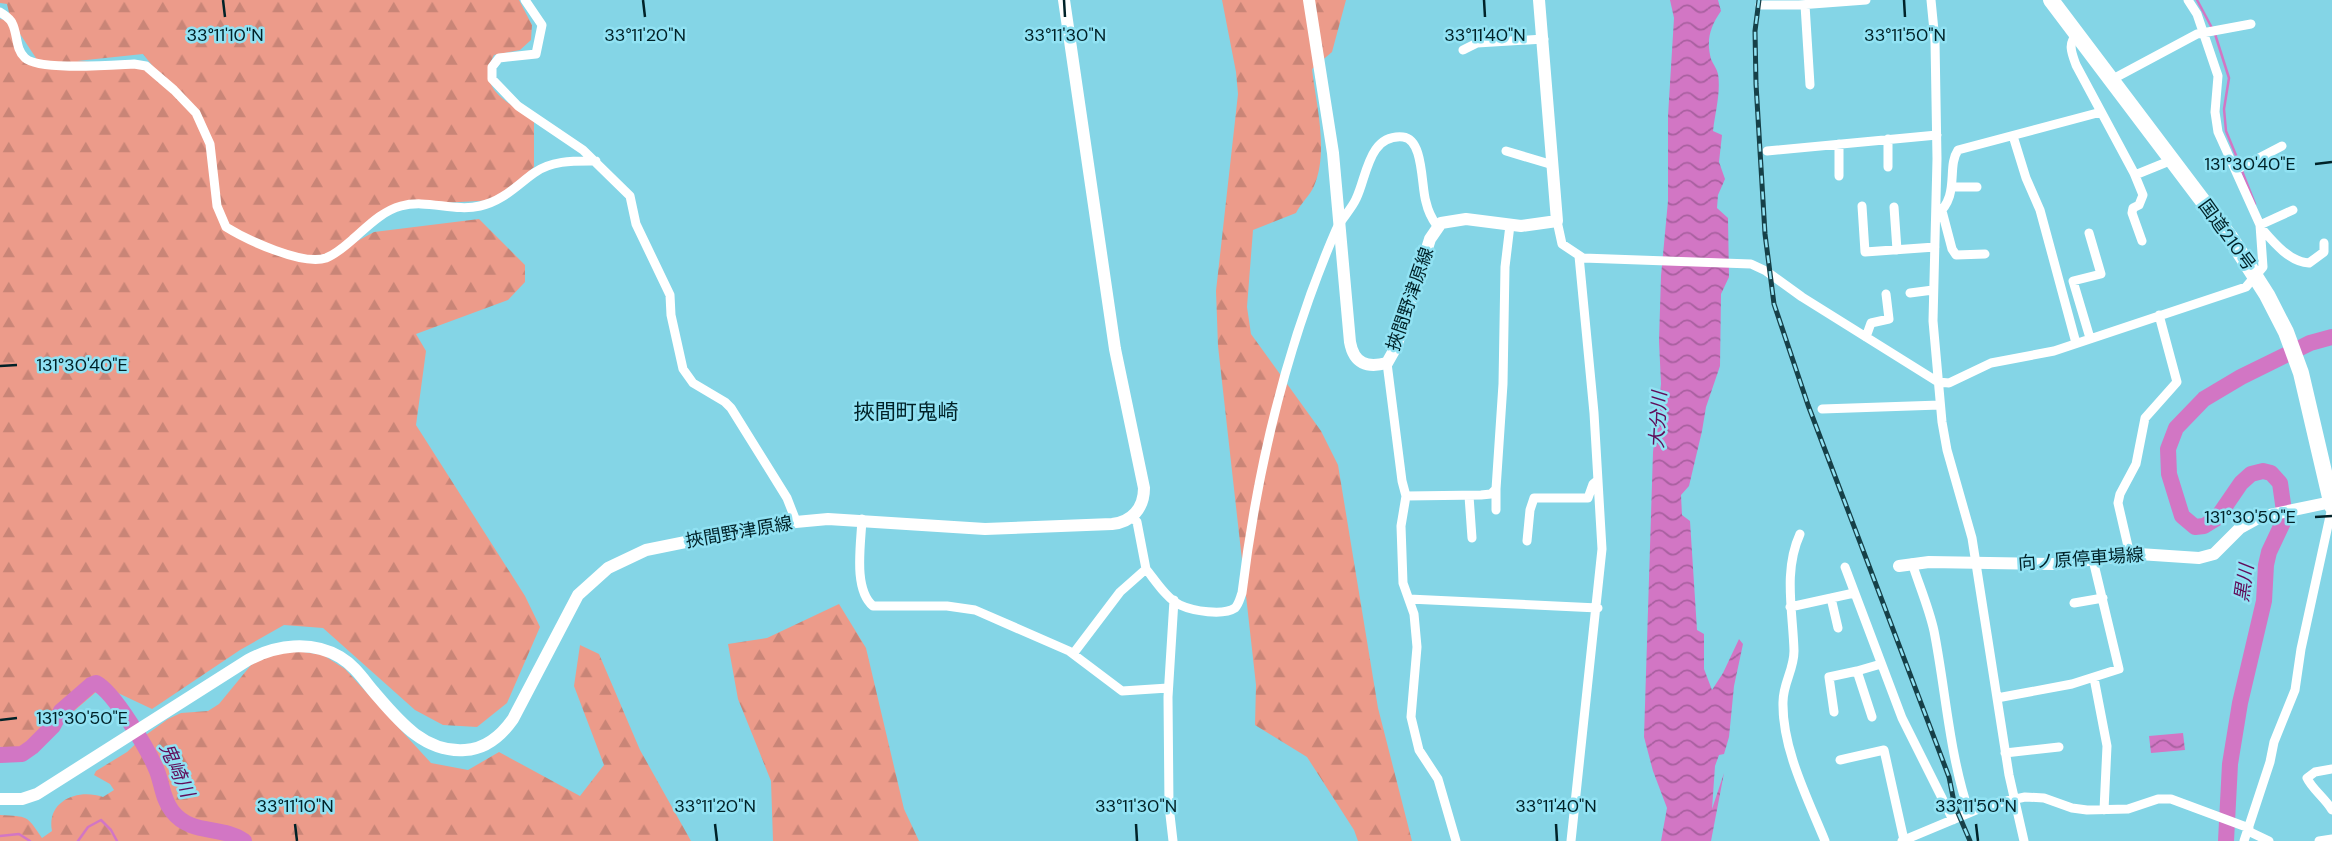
<svg xmlns="http://www.w3.org/2000/svg" width="2332" height="841" font-family="'DM Sans','Noto Sans JP',sans-serif">
  <defs>
    <pattern id="forest-firs" width="22" height="20" patternUnits="userSpaceOnUse" patternTransform="scale(1.75)"><rect width="22" height="20" fill="#ec9b8a"/><path d="M5 1l3.5 6h-7zM16 11l3.5 6h-7z" fill="#c98577"/></pattern>
    <pattern id="water-waves" width="16" height="10" patternUnits="userSpaceOnUse" patternTransform="scale(1.75)"><rect width="16" height="10" fill="#d276c4"/><path d="M0 5q4-4 8 0t8 0" fill="none" stroke="#a8609f"/></pattern>
  </defs>
  <rect width="100%" height="100%" fill="#84d5e6"/>
  <!-- forest -->
  <path fill="url(#forest-firs)" fill-rule="evenodd" d="M0,0H519L532,25L531,40L520,50L494,55C475,90 510,103 534,120V167L495,200L408,205L378,218L344,247L319,256L326,258L374,232L479,219L525,265V282L508,300L416,334L426,351L416,425L525,596L540,627L507,703L477,727L443,725L415,710L323,628L284,625L240,650L152,709L103,686L32,747L3,756L0,746V19L11,21L7,4L0,3ZM14,25L36,58H24ZM143,54L163,79L146,66L77,61Z
    M1222,0H1346L1332,52L1312,69C1316,105 1329,151 1314,186C1311,194 1301,203 1296,213L1253,230L1247,307L1251,334L1321,431L1338,465L1378,708L1412,841H1358L1354,830L1307,757L1255,725L1256,685L1218,346L1216,291L1238,94L1236,72Z
    M839,604L866,648L904,809L919,841H773L771,781L738,699L728,644L767,638Z
    M580,645L599,654L640,750L691,841H0V815C28,817 26,814 42,838L52,831C46,801 78,788 103,797L114,790L110,784L94,775L96,771L127,752L143,737L168,719L181,713L208,711L219,704L251,665L273,653L297,651L323,655L345,669L431,763L468,770L499,752L580,796L604,765L574,686Z"/>
  <!-- water -->
  <path fill="url(#water-waves)" d="M1670,0H1718L1721,11C1710,27 1706,40 1711,59C1713,64 1717,69 1718,74C1721,92 1715,113 1713,131L1722,135L1719,162L1725,179L1718,195L1717,208L1728,218L1729,277L1721,294L1720,366L1706,407L1702,431L1689,486L1681,495L1682,515L1690,521L1697,630L1704,634V669L1712,690L1723,673L1739,639L1743,644L1734,686L1729,737L1724,754L1719,755L1715,766L1712,809L1724,773L1711,841H1661L1667,808L1653,771L1644,737L1653,452L1661,384L1659,341L1661,276L1668,201V116L1674,18Z
    M2183,733L2185,750L2151,753L2149,736Z"/>
  <g fill="none" stroke-linecap="round" stroke-linejoin="round">
    <!-- stream -->
    <path stroke="#d276c4" stroke-width="2.5" d="M2197,0L2212,28
      M2215,34L2229,78L2224,109L2226,131L2240,165
      M2242,171L2255,204
      M0,836L19,834L30,841
      M78,841L88,827L101,820L111,830L117,841"/>
    <!-- river -->
    <path stroke="#d276c4" stroke-width="16" d="M0,755L22,754L32,747L53,726L61,711L91,685L96,683C114,692 149,751 157,771C162,784 163,800 172,811C191,836 222,825 244,841
      M2226,841L2230,764L2240,703L2264,601L2266,565L2269,552L2285,518L2280,483L2271,473L2263,471L2251,474L2241,483L2217,518L2204,526L2195,527L2182,516L2169,474L2168,449L2176,428L2204,399L2241,377L2310,343L2332,337"/>
    <!-- street -->
    <path stroke="#fff" stroke-width="9" d="M525,0L542,25L536,54L499,58L492,67V79L518,106L583,150L630,196L636,224L670,295L671,315L683,369L693,383L725,402L731,408L787,498L796,521
      M1931,0L1935,41L1937,159L1933,321L1942,422L1947,450L1972,538L2009,775L2024,841
      M1760,5H1799L1866,0
      M1805,5L1810,85
      M0,12C4,15 10,18 12,23C18,34 15,49 25,58C39,71 113,65 134,64L146,66L174,90L196,113L210,144L217,206L226,227C247,240 303,266 326,258C336,254 345,246 353,239C367,227 382,211 401,206C427,199 454,212 480,206C503,201 517,185 534,173C552,160 575,161 596,161
      M2077,35C2067,43 2072,54 2076,65L2134,173L2143,195L2139,205L2133,208L2132,213L2142,241
      M1463,50L1477,43L1544,39
      M2111,80L2197,34L2251,24
      M2013,136L2026,178L2040,210L2076,343
      M1888,139V167
      M1839,144V176
      M1506,151L1553,165
      M1767,151L1937,135
      M2236,170L2282,146
      M2135,175L2172,160
      M1952,187H1977
      M1862,206L1865,252L1935,247
      M1894,207L1897,250
      M1942,211L1952,249L1956,255L1985,254
      M1936,216C1961,195 1946,168 1958,150L2101,112
      M1557,221L1562,244L1583,258L1751,264L1766,271L1802,297L1938,382L1949,383L1991,363L2054,351L2246,287L2263,267L2260,225L2218,132L2215,112L2218,76L2197,14L2188,0
      M2260,225L2293,210
      M2262,229C2274,243 2290,262 2309,263L2324,252V243
      M2089,233L2101,274L2073,281L2090,338
      M1910,293L1933,290
      M1866,337L1871,323L1889,319L1886,294
      M1387,363L1402,481L1406,496L1401,526L1403,583L1414,614L1417,647L1411,717L1419,750L1438,779L1456,841
      M1822,409L1940,405
      M1496,489V510
      M1406,496L1481,495L1491,494L1496,489L1503,384L1505,267L1510,225
      M1469,496L1472,538
      M862,519C861,544 853,589 873,606H947L975,610L1069,651L1122,691L1168,688
      M1800,534C1783,571 1793,612 1794,651C1794,670 1783,683 1783,702C1782,749 1808,799 1825,841
      M1527,541L1530,510L1534,498H1588L1593,484L1598,480
      M2130,555L2118,503L2120,494L2136,464L2145,418L2177,382L2159,315
      M1912,563C1919,585 1929,608 1934,631C1946,692 1949,753 1969,812
      M1845,567L1902,718L1953,820
      M1146,569C1155,580 1167,599 1180,605C1193,611 1223,616 1235,608C1239,604 1240,598 1242,593C1257,469 1286,346 1336,230C1341,219 1351,210 1356,199C1367,177 1368,134 1403,137C1424,139 1421,187 1426,202C1428,211 1432,219 1437,226
      M1831,598L1838,628
      M1409,599L1598,608
      M2074,603L2103,598
      M1790,607L1854,593
      M1073,654L1120,592L1146,569L1137,522L1132,517
      M2094,678L2107,746L2104,810
      M1997,698L2072,684L2119,669L2093,560
      M1834,712L1829,677L1857,671
      M1872,717L1857,671L1881,664
      M2005,753L2059,747
      M1840,760L1884,750L1904,840
      M2332,769L2315,772L2307,778C2312,789 2325,798 2332,810
      M2248,831L2269,841
      M1173,841L1169,806L1168,697L1174,600
      M1571,841L1602,549L1594,413L1579,256
      M1902,841L1988,805L2025,797L2044,798L2072,808L2087,810L2128,809L2158,799H2171L2249,828
      M2244,841L2270,762L2274,742L2295,690L2301,649L2332,507
      M2319,841L2332,839"/>
    <!-- secondary -->
    <path stroke="#fff" stroke-width="12" d="M1309,0L1333,153L1350,342C1354,364 1367,368 1387,363L1396,347L1430,239L1441,223L1466,219L1521,226L1557,221L1539,0
      M1899,566L1929,562L2054,564L2139,554L2199,558L2214,554L2240,528L2260,517L2331,502
      M0,799H22L37,794L248,660C276,645 311,640 340,657C355,666 363,679 374,692C398,720 424,753 465,750C486,749 501,736 513,719L578,595L608,568L646,550L774,524L828,519L985,529L1112,524C1132,522 1144,508 1144,488L1115,349L1064,0"/>
    <!-- highway -->
    <path stroke="#fff" stroke-width="16" d="M2051,0L2230,237L2267,295L2286,332L2301,373L2332,506"/>
    <defs>
      <path id="rail" d="M1759,0L1755,31L1756,84L1765,234L1774,304L1808,405L1949,777L1955,807
        M1952,799L1970,841"/>
    </defs>
    <!-- rail casing -->
    <use href="#rail" stroke="#164048" stroke-width="5"/>
    <!-- rail -->
    <use href="#rail" stroke="#91e2f3" stroke-width="2.5" stroke-dasharray="8" stroke-linecap="butt"/>
  </g>
  <!-- ticks -->
  <path fill="none" stroke="#002228" stroke-width="2.5" d="M223,0L225,17M643,0L645,17M1064,0L1065,17M1484,0L1485,17M1904,0L1905,17M2315,164L2332,162M0,366L17,365M2315,517L2332,516M0,720L17,718M295,824L297,841M715,824L717,841M1136,824L1137,841M1556,824L1557,841M1976,824L1978,841"/>
  <g text-anchor="middle" dominant-baseline="central" stroke-width="5" stroke-linejoin="round" paint-order="stroke">
    <!-- street labels -->
    <g font-size="18" fill="#002228" stroke="#91e2f3">
      <text transform="translate(2227 235) rotate(54)">国道210号</text>
      <text transform="translate(1410 299) rotate(-71)">挾間野津原線</text>
      <text transform="translate(739 532) rotate(-10)">挾間野津原線</text>
      <text transform="translate(2081 559) rotate(-4)">向ノ原停車場線</text>
    </g>
    <!-- water labels -->
    <g font-size="19" font-style="italic" fill="#610c59" stroke="#91e2f3">
      <text transform="translate(1658 420) rotate(-87)">大分川</text>
      <text transform="translate(2244 583) rotate(-82)">黒川</text>
      <text transform="translate(177 770) rotate(66)">鬼崎川</text>
    </g>
    <!-- quarter labels -->
    <g font-size="21" fill="#002228" stroke="#91e2f3">
      <text x="906" y="412">挾間町鬼崎</text>
    </g>
  </g>
  <g font-size="18" text-anchor="middle" fill="#002228" stroke="#91e2f3" stroke-width="5" stroke-linejoin="round" paint-order="stroke">
    <text x="225" y="41">33°11'10"N</text>
    <text x="645" y="41">33°11'20"N</text>
    <text x="1065" y="41">33°11'30"N</text>
    <text x="1485" y="41">33°11'40"N</text>
    <text x="1905" y="41">33°11'50"N</text>
    <text x="2250" y="170">131°30'40"E</text>
    <text x="82" y="371">131°30'40"E</text>
    <text x="2250" y="523">131°30'50"E</text>
    <text x="82" y="724">131°30'50"E</text>
    <text x="295" y="812">33°11'10"N</text>
    <text x="715" y="812">33°11'20"N</text>
    <text x="1136" y="812">33°11'30"N</text>
    <text x="1556" y="812">33°11'40"N</text>
    <text x="1976" y="812">33°11'50"N</text>
  </g>
</svg>
